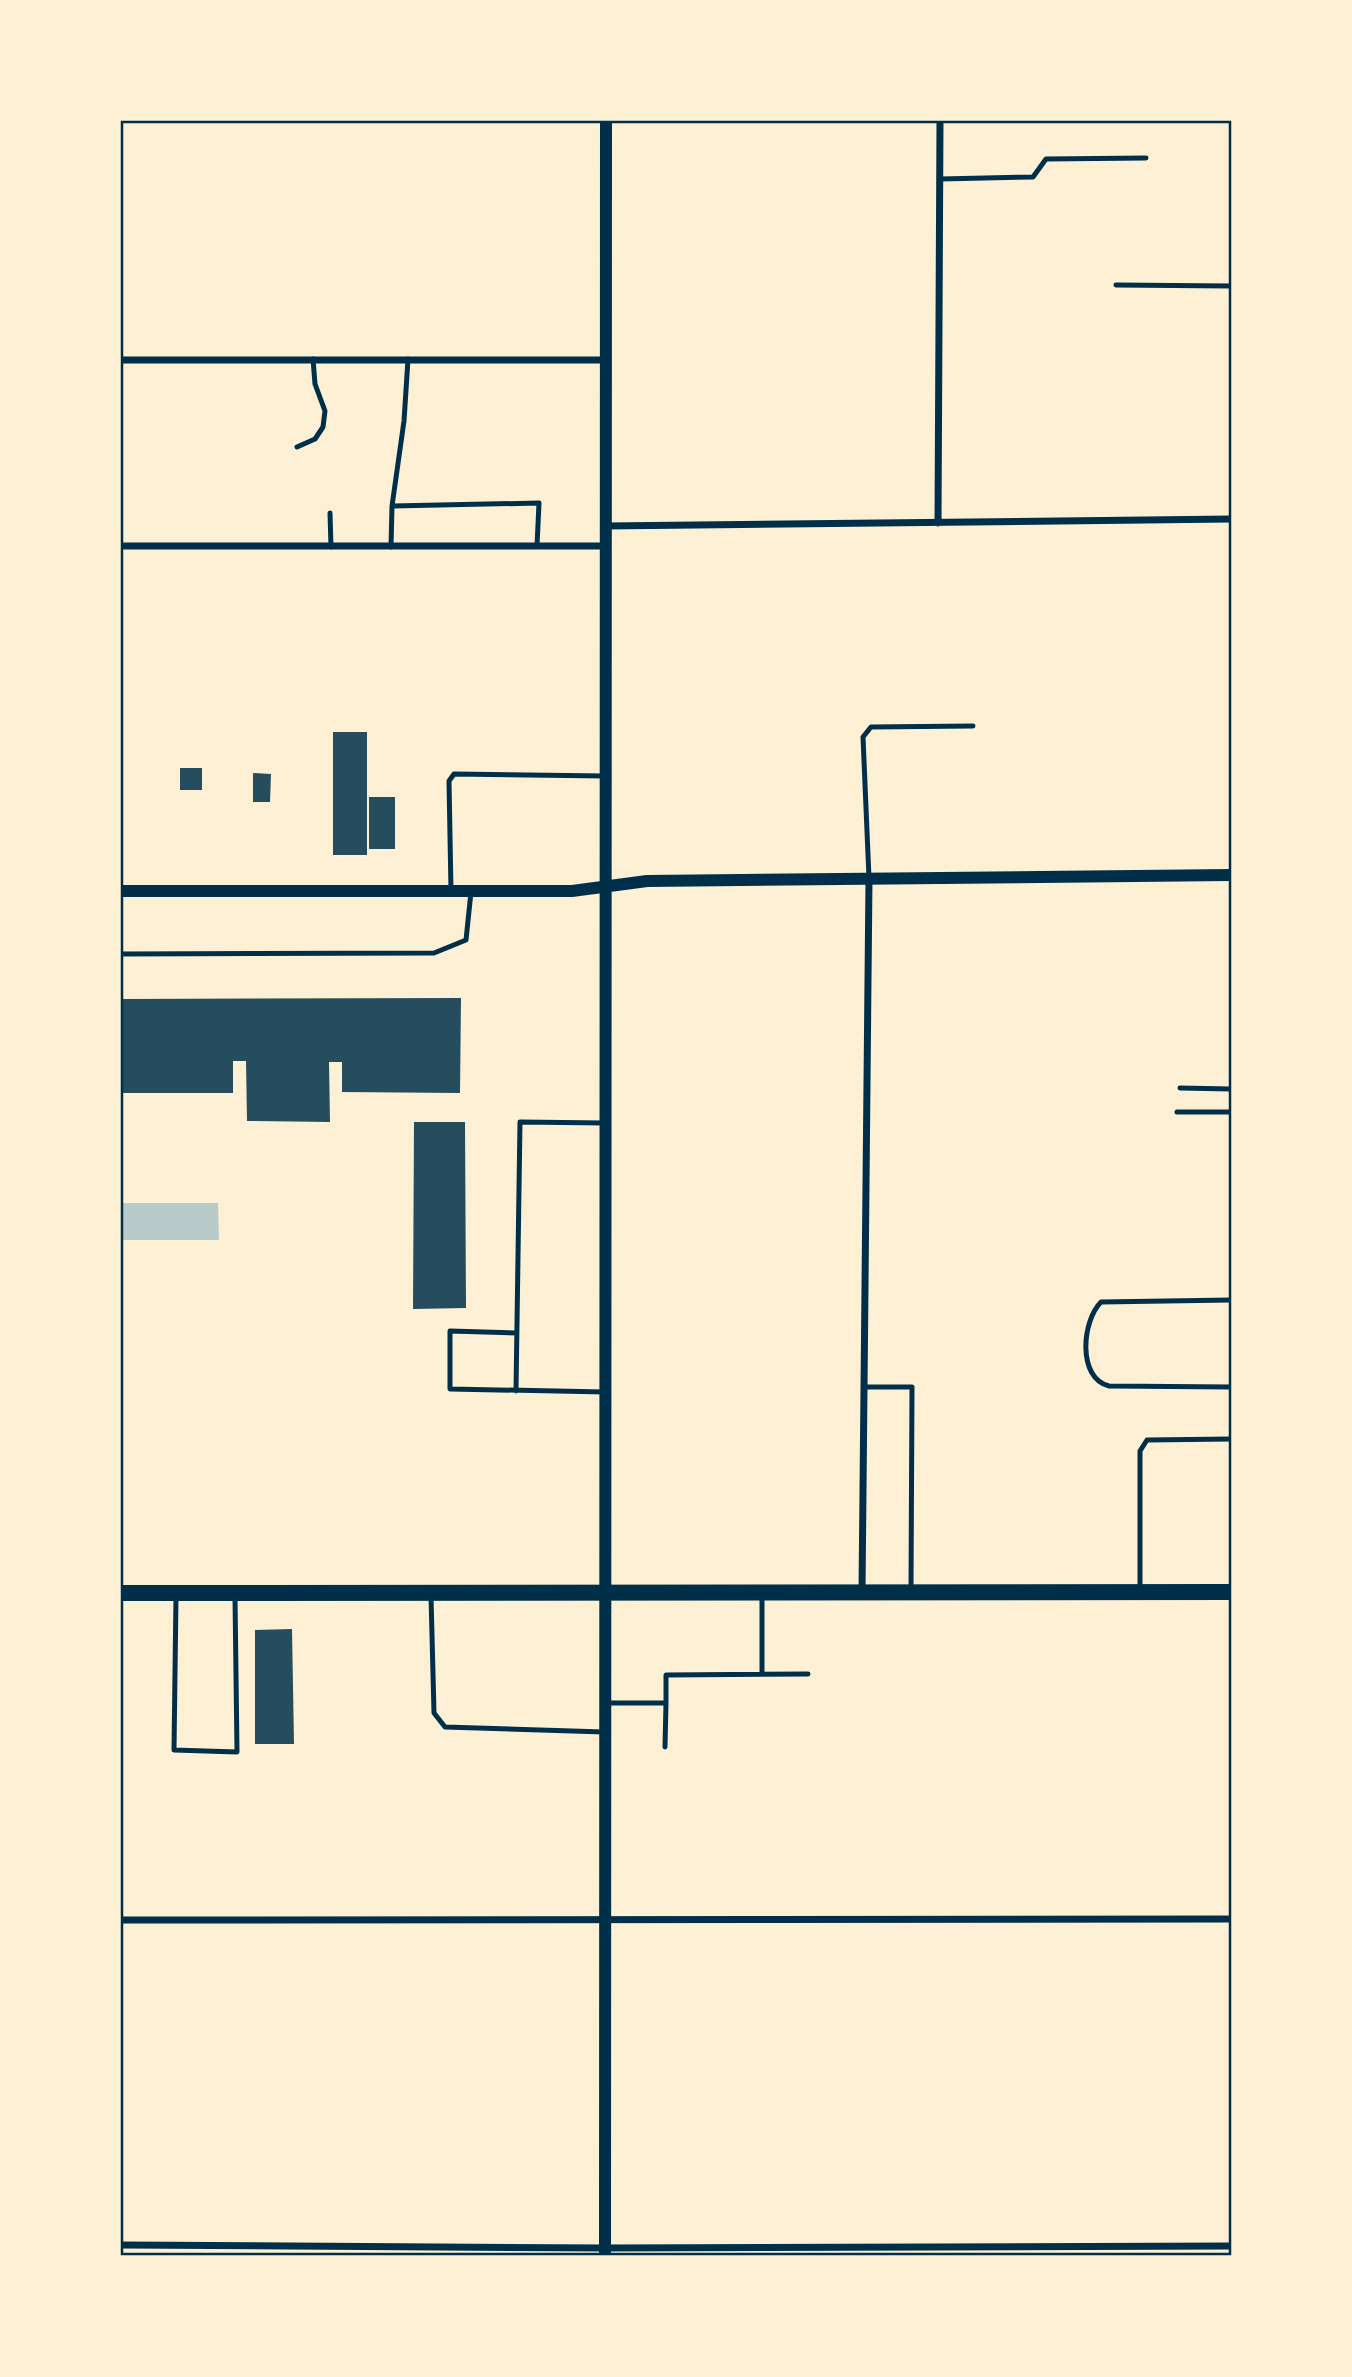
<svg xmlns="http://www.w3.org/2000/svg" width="1352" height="2377" font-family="'Exo 2',sans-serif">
  <rect width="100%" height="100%" fill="#fdf0d5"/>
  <!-- green -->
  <path fill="#b9caca" d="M121,1203H218L219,1240H121Z"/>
  <!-- building -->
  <path fill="#264d5e" d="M333,732H367V855H333Z
    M180,768H202V790H180Z
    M253,773L271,774L270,802H253Z
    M369,797H395V849H369Z
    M461,998L460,1093L342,1092V1062H329L330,1122L247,1121L246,1061H233V1093H121V999Z
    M414,1122H465L466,1308L413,1309Z
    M292,1629L294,1744H255V1630Z"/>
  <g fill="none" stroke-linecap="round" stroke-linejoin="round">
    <!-- service -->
    <path stroke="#003049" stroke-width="5" d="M940,179L1033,177L1046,159L1146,158
      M1116,285L1231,286
      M408,359L404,421L392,506L539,503L537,546
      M297,447L315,439L323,427L325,411L315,384L313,359
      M330,513L331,547
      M391,547L392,506
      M869,878L863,737L871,727L973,726
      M451,891L449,781L454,774L605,776
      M121,954L434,953L466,940L471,892
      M1180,1088L1231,1089
      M1177,1112H1231
      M1231,1300L1101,1302C1082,1321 1077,1378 1109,1386L1231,1387
      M517,1333L450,1331V1389L605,1392
      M864,1387H912L911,1589
      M516,1391L520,1122L605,1123
      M1140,1589V1451L1147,1440L1231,1439
      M176,1596L174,1750L237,1752L235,1597
      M431,1596L434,1713L445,1727L604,1732
      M762,1674V1596
      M605,1703H666V1675L808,1674
      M665,1747L666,1703"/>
    <!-- minor -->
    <path stroke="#003049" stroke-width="7" d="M121,360H606
      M938,523L940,121
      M605,526L1231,519
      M121,546H605
      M862,1592L869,879
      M121,1920L1231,1919
      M121,2245L605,2248L1231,2246"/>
    <!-- tertiary -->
    <path stroke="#003049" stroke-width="12" d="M121,891H572L647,881L1231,875
      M605,2256L606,121"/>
    <!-- primary -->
    <path stroke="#003049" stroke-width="16" d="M121,1593L1231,1592"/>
  </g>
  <!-- border -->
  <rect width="1352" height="2377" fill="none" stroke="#fdf0d5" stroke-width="245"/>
  <rect x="122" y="122" width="1108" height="2132" fill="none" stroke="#003049" stroke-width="2.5"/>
</svg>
